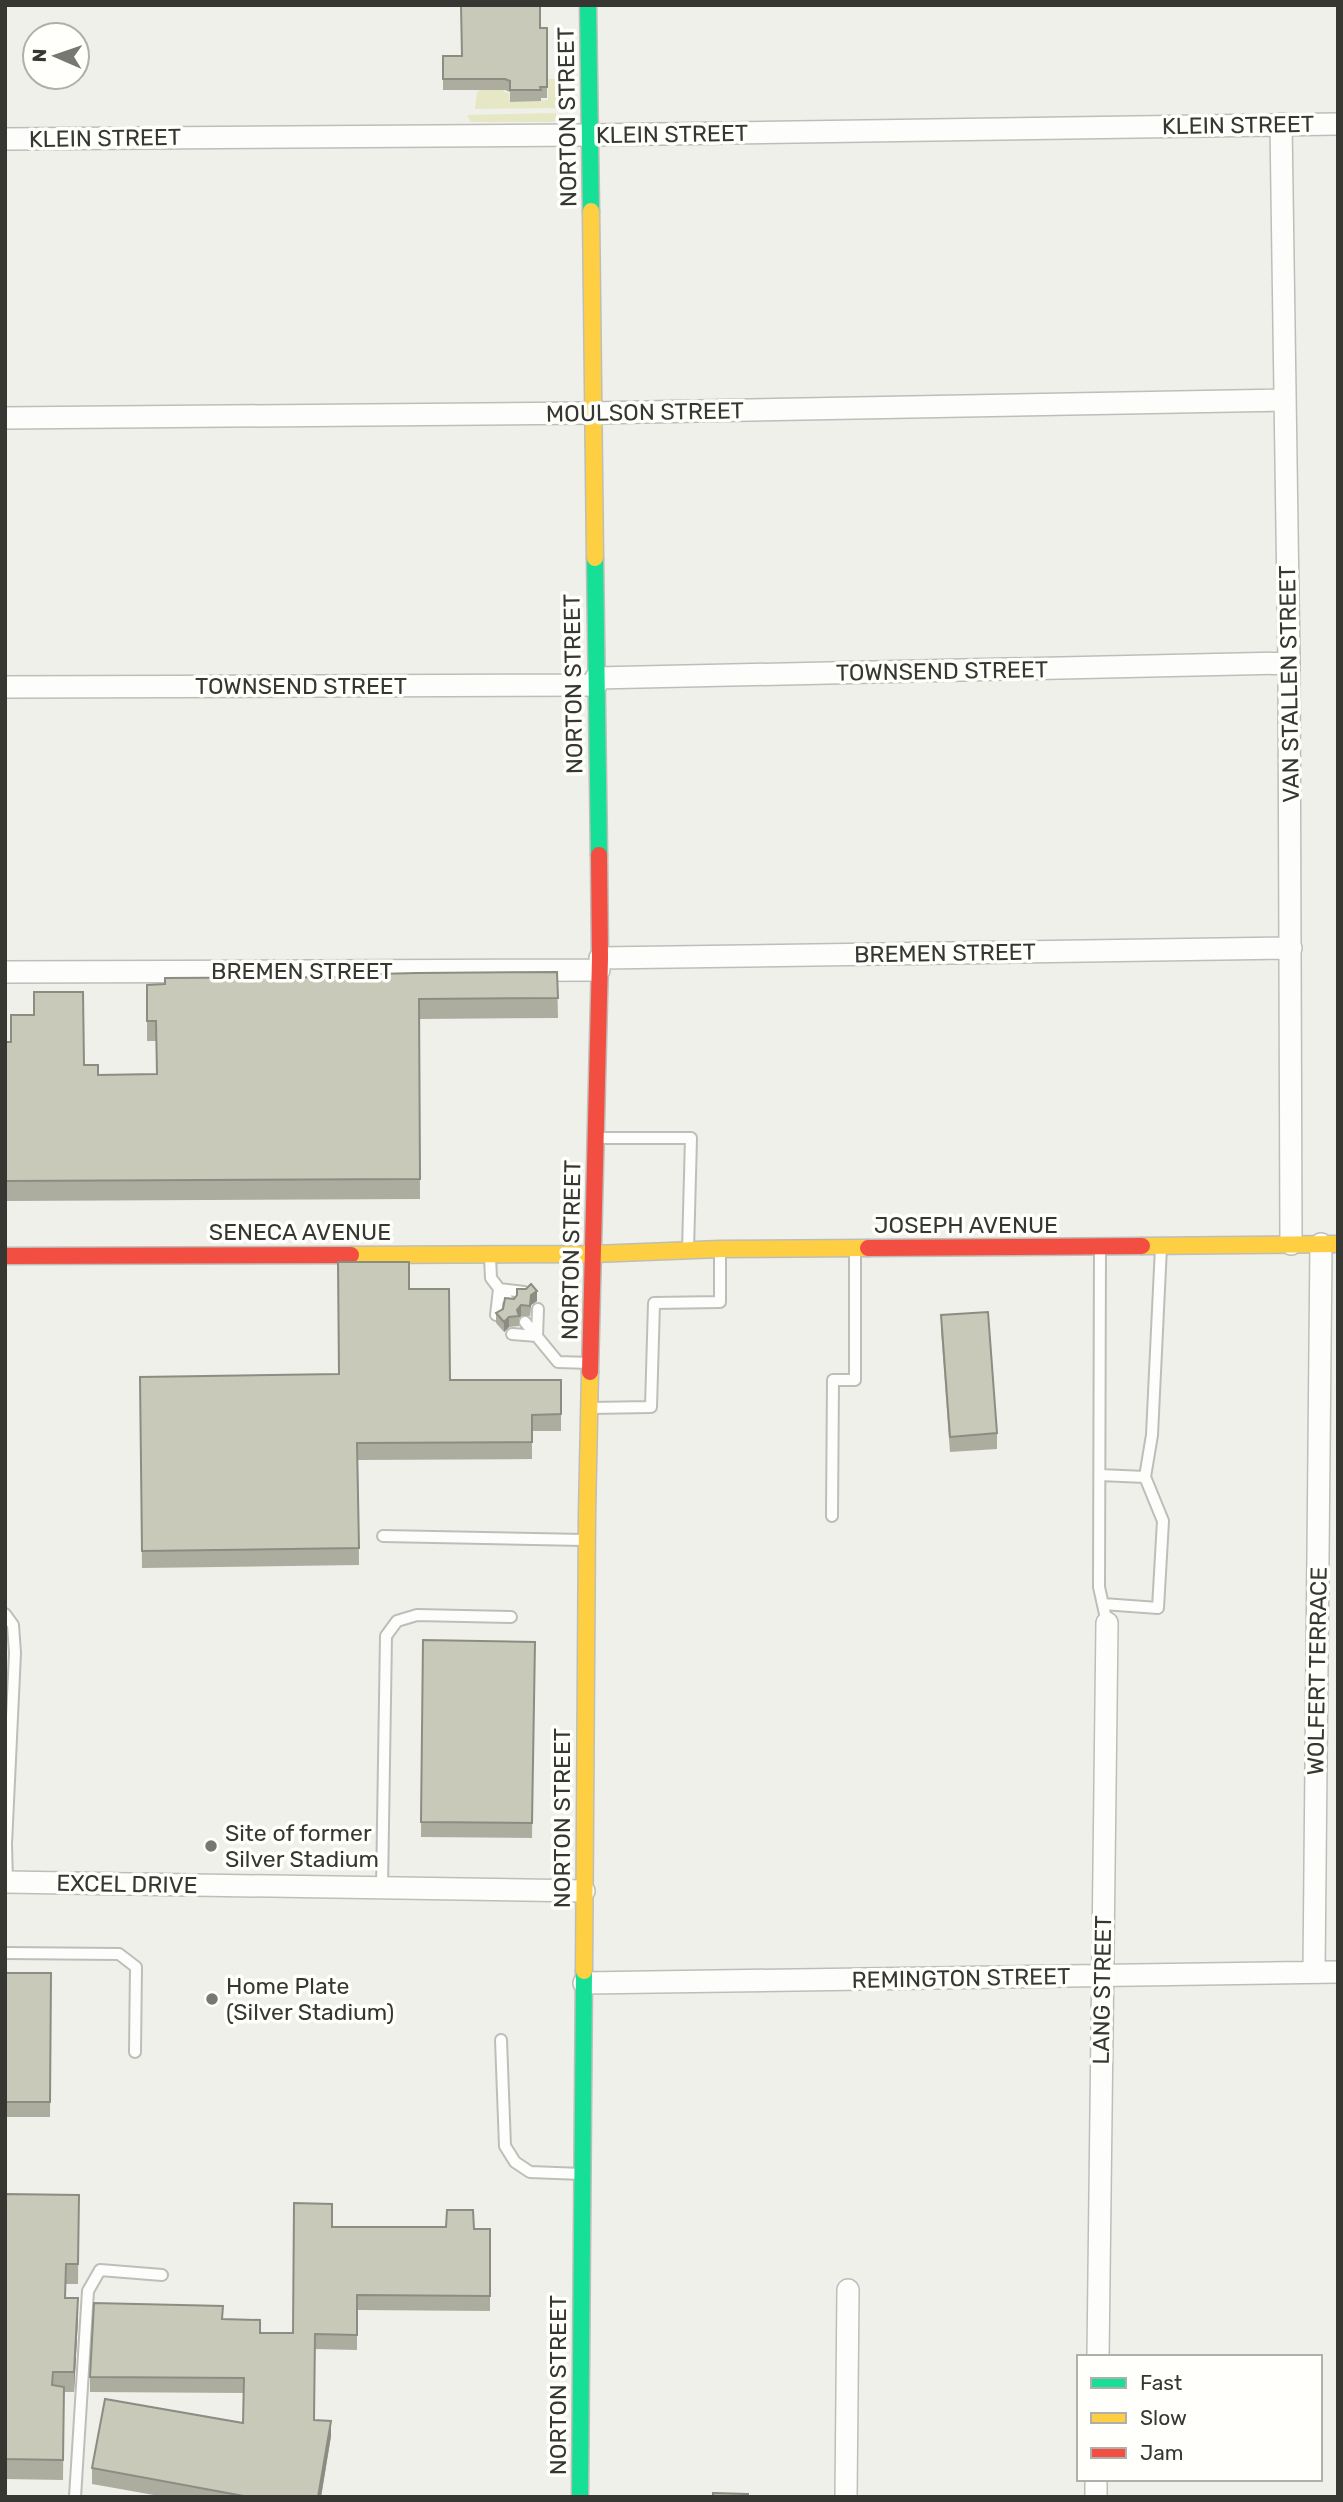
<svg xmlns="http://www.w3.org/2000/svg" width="1343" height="2502" font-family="Rubik,sans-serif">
  <rect width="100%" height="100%" fill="#eff0e9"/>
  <!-- green -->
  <path fill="#e6e7c4" d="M504,73V92L509,93L510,102L548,100V79H560V108L475,109L477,92L480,90L482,83Z
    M556,113V121L551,122H471L467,115Z"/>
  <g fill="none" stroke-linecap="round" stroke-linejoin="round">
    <defs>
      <path id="lane" d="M596,1138H691L688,1250
        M1100,1247L1099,1587L1107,1623
        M490,1257L491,1278L510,1303
        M496,1315L499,1289L524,1292
        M525,1322L558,1362L591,1363
        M512,1334L537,1336L538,1309
        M590,1408L651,1407L654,1303L720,1302V1249
        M1100,1475L1145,1477
        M832,1516L833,1380H855V1248
        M383,1536L584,1540
        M1103,1604L1158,1608L1163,1521L1145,1477L1152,1435L1161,1247
        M5,1614L13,1625L15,1653L6,1844L7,1882
        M382,1888L386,1636L397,1621L417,1615L511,1617
        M5,1953L119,1954L136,1967L135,2052
        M501,2040L505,2146L515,2162L530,2172L582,2174
        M75,2497L88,2291L100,2270L162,2275"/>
      <path id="street" d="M1281,124L1289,663L1291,1244
        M5,139L590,135L1338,124
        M5,418L592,413L1285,400
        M596,678L1289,663
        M5,687L596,685
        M600,958L1291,948
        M5,972L599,970
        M5,1882L584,1891
        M1314,1972L1321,1244
        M584,1983L1338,1972
        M1098,2357L1107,1623
        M846,2497L848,2290
        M1096,2497V2479"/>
      <path id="fast" d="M588,5L591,211
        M595,558L599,855
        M580,2497L584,1971"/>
      <path id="slow" d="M591,211L595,558
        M1142,1246L1338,1244
        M351,1255L594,1254L720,1249L868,1248
        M584,1971L587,1514L590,1372"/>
      <path id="jam" d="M868,1248L1142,1246
        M5,1256L351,1255
        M590,1372L600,958L599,855"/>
    </defs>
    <!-- lane casing -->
    <use href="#lane" stroke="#bebeb9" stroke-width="14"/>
    <!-- street casing -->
    <use href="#street" stroke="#bebeb9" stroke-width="24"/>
    <!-- fast casing -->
    <use href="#fast" stroke="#bebeb9" stroke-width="19"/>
    <!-- slow casing -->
    <use href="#slow" stroke="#bebeb9" stroke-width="19"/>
    <!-- jam casing -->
    <use href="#jam" stroke="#bebeb9" stroke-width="19"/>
    <!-- lane -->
    <use href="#lane" stroke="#fdfdfc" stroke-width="10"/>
    <!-- street -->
    <use href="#street" stroke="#fdfdfc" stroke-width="21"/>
    <!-- fast -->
    <use href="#fast" stroke="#16e098" stroke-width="16"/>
    <!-- slow -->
    <use href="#slow" stroke="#ffcf43" stroke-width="16"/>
    <!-- jam -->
    <use href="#jam" stroke="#f24e42" stroke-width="16"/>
  </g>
  <!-- wall -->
  <path fill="#acad9f" d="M540,28H547V98H541V101L510,102V92L505,90H443V56H462Z
    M557,972L558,1018L419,1019L420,1199L5,1201V1042H11L84,1065L98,1075L156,1074V1041H147V985Z
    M409,1289L450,1380H561V1431H532V1459L358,1460L359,1565L142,1568L140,1377L339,1374Z
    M517,1289L537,1301L531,1305L530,1316H521L519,1318V1326L509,1327L504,1332L496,1323V1313L503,1309L514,1299L517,1296Z
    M941,1315L997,1433V1449L950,1452L941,1330Z
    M423,1640L535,1642L532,1838L421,1837Z
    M5,1973H51L50,2117H5Z
    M5,2194L79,2195L78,2284H66L65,2298L78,2318L74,2392H64L63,2480L5,2479Z
    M332,2227L490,2229V2311L357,2310V2350L315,2349L314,2420L331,2436L321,2497H165L92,2484V2468L243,2423L244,2393L90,2392V2377L223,2319L260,2333H293Z"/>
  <!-- shaded-wall -->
  <path fill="#8c8d82" d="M537,1291V1301L531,1305L530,1316L531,1295Z
    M521,1305V1316L519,1318L517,1310Z
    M509,1317V1327L504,1332V1322Z
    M78,2298V2318L74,2392V2372Z
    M331,2421V2436L321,2497H318Z"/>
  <!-- building -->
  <path fill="#c8c9b9" stroke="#8c8d82" stroke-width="2" d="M461,5H540V28H547V87H540L541,90H510V81L505,79H443V56H462Z
    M557,972L558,998L419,999L420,1179L5,1181V1042H11V1015H34V992H83L84,1065H98V1075L157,1074L156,1021H147V985L165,984V978L376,977V974L417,973Z
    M338,1262H409V1289H449L450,1380H561V1414L532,1415V1442L357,1443L359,1548L142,1551L140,1377L339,1374Z
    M531,1284L537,1291L531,1295L530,1306L521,1305L517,1310L519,1316L509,1317L504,1322L496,1313L503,1309L505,1298L514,1299L517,1295V1289H526Z
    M988,1312L997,1433L950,1437L941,1315Z
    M423,1640L535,1642L532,1823L421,1822Z
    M5,1973H51L50,2102H5Z
    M5,2194L79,2195L78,2264H66L65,2298H78L74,2372H53L52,2385L64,2387L63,2460L5,2459Z
    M294,2203L332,2204V2227H446L447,2210H473L474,2229H490V2296L357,2295V2335L315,2334L314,2420L331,2421L318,2497H249L92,2468L105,2399L243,2423L244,2378L90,2377L94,2303L223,2306L222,2319L260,2320V2333H293Z
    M713,2493L748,2494V2497H713Z"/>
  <!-- markers -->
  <g fill="#777872" stroke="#fffffc" stroke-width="2.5">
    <circle cx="211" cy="1846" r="7"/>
    <circle cx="212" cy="1999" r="7"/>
  </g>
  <g text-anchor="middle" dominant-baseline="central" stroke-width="7" stroke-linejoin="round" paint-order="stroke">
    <!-- street labels -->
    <g font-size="23" fill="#363732" stroke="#fffffc">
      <text transform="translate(567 117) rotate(-91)">NORTON STREET</text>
      <text transform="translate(1238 125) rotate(-1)">KLEIN STREET</text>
      <text transform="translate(672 134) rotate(-1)">KLEIN STREET</text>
      <text transform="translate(105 138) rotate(-1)">KLEIN STREET</text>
      <text transform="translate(645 412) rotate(-1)">MOULSON STREET</text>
      <text transform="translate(942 671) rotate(-1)">TOWNSEND STREET</text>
      <text transform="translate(573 684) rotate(-91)">NORTON STREET</text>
      <text transform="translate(1289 684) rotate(-91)">VAN STALLEN STREET</text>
      <text x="301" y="686">TOWNSEND STREET</text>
      <text transform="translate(945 953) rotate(-1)">BREMEN STREET</text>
      <text x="302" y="971">BREMEN STREET</text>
      <text x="966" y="1225">JOSEPH AVENUE</text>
      <text x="300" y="1232">SENECA AVENUE</text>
      <text transform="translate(571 1250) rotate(-89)">NORTON STREET</text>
      <text transform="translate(1317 1671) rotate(-89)">WOLFERT TERRACE</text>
      <text transform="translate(562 1818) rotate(-90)">NORTON STREET</text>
      <text transform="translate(127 1884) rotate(1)">EXCEL DRIVE</text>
      <text transform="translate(961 1978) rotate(-1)">REMINGTON STREET</text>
      <text transform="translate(1102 1990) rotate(-89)">LANG STREET</text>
      <text transform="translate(558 2385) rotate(-90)">NORTON STREET</text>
    </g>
    <!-- poi labels -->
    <g font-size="23" fill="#363732" stroke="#fffffc" text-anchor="start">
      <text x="225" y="1833">Site of former<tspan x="225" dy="26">Silver Stadium</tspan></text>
      <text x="226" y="1986">Home Plate<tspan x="226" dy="26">(Silver Stadium)</tspan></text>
    </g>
  </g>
  <!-- border -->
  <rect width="1343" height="2502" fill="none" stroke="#363732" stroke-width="14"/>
  <!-- legend -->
  <rect x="1077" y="2355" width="245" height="126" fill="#fffffc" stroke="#afafab" stroke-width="2"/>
  <rect x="1091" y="2378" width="35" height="10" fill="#16e098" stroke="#afafab" stroke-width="2"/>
  <text x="1140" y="2390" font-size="21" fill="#363732">Fast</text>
  <rect x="1091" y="2413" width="35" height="10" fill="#ffcf43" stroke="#afafab" stroke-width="2"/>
  <text x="1140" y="2425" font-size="21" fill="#363732">Slow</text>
  <rect x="1091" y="2448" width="35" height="10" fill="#f24e42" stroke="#afafab" stroke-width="2"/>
  <text x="1140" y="2460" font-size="21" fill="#363732">Jam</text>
  <!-- north arrow -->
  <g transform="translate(56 56) rotate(272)"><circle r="33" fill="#fffffc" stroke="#afafab" stroke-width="2"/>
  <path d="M0-5L12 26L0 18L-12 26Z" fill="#777872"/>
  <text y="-10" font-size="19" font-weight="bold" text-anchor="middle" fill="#363732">N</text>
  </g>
</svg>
